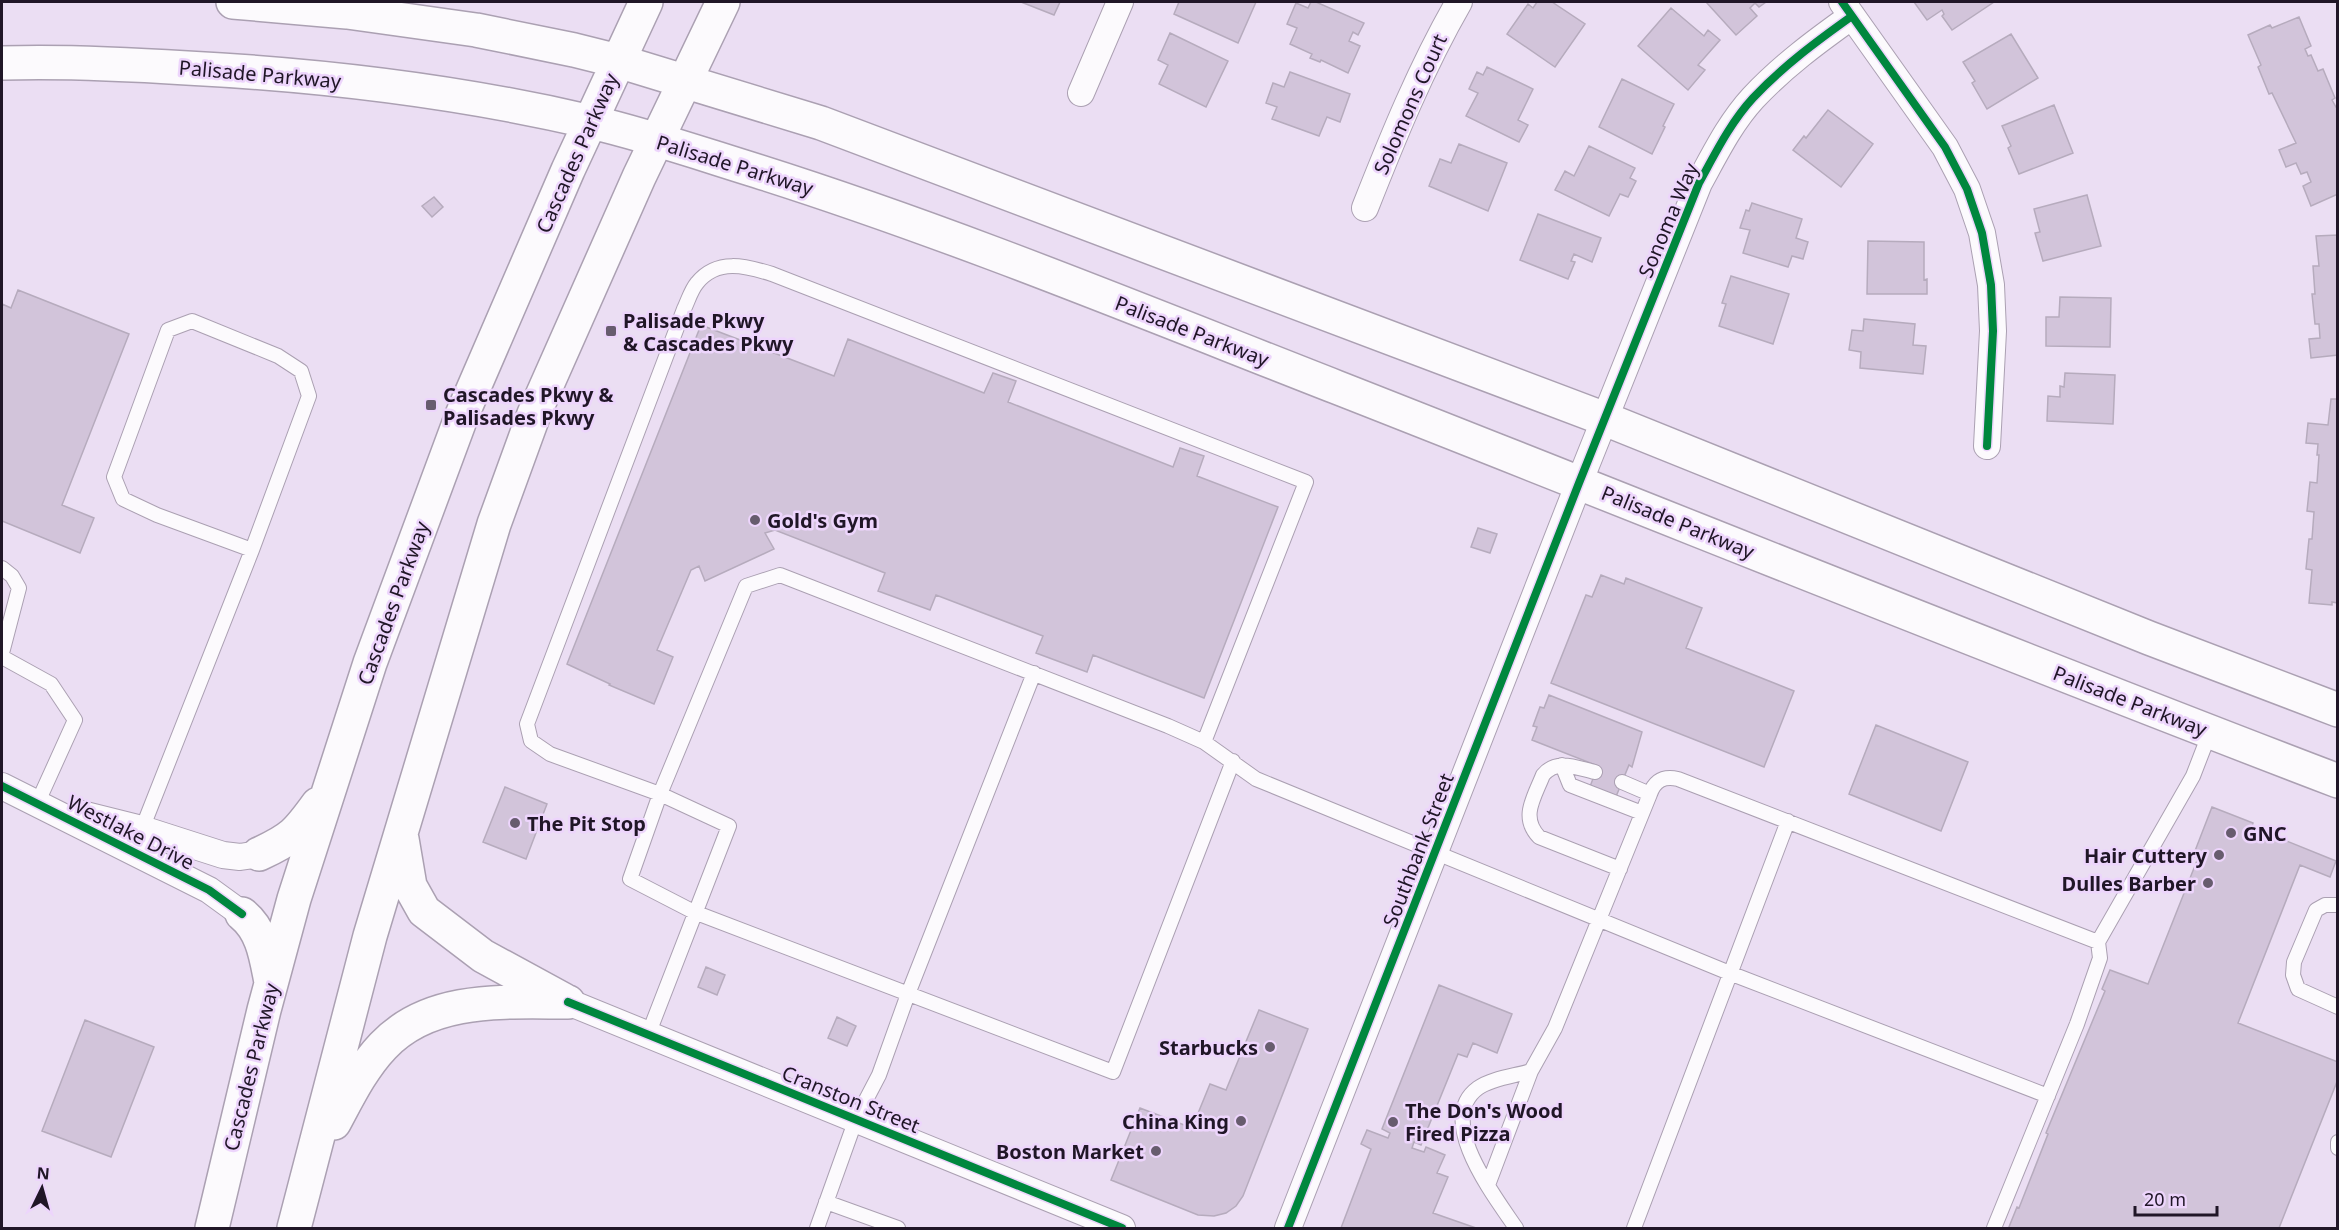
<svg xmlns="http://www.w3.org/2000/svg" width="2339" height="1230" font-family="'Noto Sans',sans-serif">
  <rect width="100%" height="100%" fill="#ebdef3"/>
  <!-- building -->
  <path fill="#d2c4da" stroke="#b6abbd" stroke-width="1.5" d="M1021,2H1060L1054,15Z
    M1179,2H1256L1238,43L1174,14Z
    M1311,2H1316L1364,23L1358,35L1353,32L1349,41L1360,46L1348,73L1321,60L1320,62L1310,58L1312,54L1290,44L1297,28L1287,24L1296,3L1308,8Z
    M1537,2H1552L1585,24L1555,67L1507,34L1528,4L1533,8Z
    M1706,2H1766L1759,7L1755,3L1750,8L1757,16L1736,35Z
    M1914,2H1994L1952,30L1942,16L1944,14L1942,10L1927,20Z
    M1671,8L1704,36L1708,30L1720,40L1698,65L1705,70L1688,90L1638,46Z
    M2299,17L2311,46L2305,49L2308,56L2311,55L2318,71L2323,69L2335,98L2332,100L2336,107L2338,106V194L2311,206L2303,186L2311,182L2307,172L2301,174L2296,163L2286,167L2279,150L2296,143L2272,93L2269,94L2258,67L2261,65L2248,35L2270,25L2272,28Z
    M1170,33L1228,61L1206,107L1159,84L1168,65L1158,60Z
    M2011,34L2038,78L1987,109L1972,83L1975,81L1963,62Z
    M1487,67L1533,89L1518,120L1528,125L1519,142L1466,116L1478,93L1469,89L1477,72L1483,75Z
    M1290,72L1350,94L1340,122L1327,117L1319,136L1272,119L1277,107L1266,103L1273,83L1284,87Z
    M1622,79L1674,104L1663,126L1665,127L1652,154L1599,127Z
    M2054,105L2073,153L2019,174L2008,148L2011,146L2002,126Z
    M1828,110L1873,144L1841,187L1793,150L1804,136L1806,138Z
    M1459,144L1507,163L1488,211L1429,186L1440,159L1451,163Z
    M1589,146L1635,168L1630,178L1636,181L1628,197L1620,194L1609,216L1555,190L1565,171L1574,176Z
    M2087,195L2101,246L2043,261L2035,233L2040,232L2034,209Z
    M434,197L443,207L432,217L422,206Z
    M1752,203L1802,219L1796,238L1808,242L1803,259L1792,256L1788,267L1743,253L1750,230L1740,228L1746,210L1749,211Z
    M1538,214L1601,238L1592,262L1574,254L1571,261L1575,262L1568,279L1520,260Z
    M2338,235V355L2311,358L2309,339L2320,338L2319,324H2315L2312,294H2315L2313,266H2319L2316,236Z
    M1868,241L1924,242V280L1927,279V294H1867Z
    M1731,276L1789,294L1773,344L1719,326L1726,304L1722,303Z
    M18,290L129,334L62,505L94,518L80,553L2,521V304L11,308Z
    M2060,297L2111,298L2110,347L2046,346V317H2059Z
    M1864,319L1915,324L1913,345L1926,346L1923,374L1860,368L1861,352L1849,350L1852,330L1863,331Z
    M701,325L834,376L848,339L984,393L993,373L1016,381L1008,402L1173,467L1180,448L1204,456L1197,476L1278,507L1204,698L1093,655L1087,672L1036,653L1043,636L936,595L930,610L878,591L885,573L775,530L765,533L774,549L705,581L699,566L691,570L657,650L673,657L654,704L609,685L610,684L567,664Z
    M2065,373L2115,375L2113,424L2047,421L2048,396L2060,397V386L2064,387Z
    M2331,399H2338V603L2332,602V605L2309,603L2312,570L2306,569L2309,539H2312L2314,512L2307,511L2310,482L2317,483L2319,455H2317L2318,444L2306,443L2308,423L2328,425Z
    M1478,528L1497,534L1490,553L1471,547Z
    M1601,575L1624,584L1626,578L1702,608L1686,648L1794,691L1764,767L1551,683L1586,595L1592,597Z
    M1549,695L1642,732L1632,767L1629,765L1615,799L1589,789L1598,766L1532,740L1537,727L1533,726L1540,707L1544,708Z
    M1876,725L1968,762L1941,831L1849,794Z
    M505,787L547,804L526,859L483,842Z
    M2212,807L2253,823L2252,827L2336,861L2330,877L2300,865L2238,1023L2338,1062V1079L2279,1228H2011L2009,1227L2017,1207L2019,1208L2048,1134L2046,1133L2105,991L2102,989L2110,970L2148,984L2198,858L2193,856Z
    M706,967L725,975L717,995L698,987Z
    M1439,985L1512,1014L1497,1053L1473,1043L1467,1057L1458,1054L1421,1145L1414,1142L1412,1148L1424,1152L1426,1147L1445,1155L1437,1173L1448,1177L1433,1213L1476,1228H1341L1371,1149L1361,1144L1367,1130L1388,1138L1390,1133L1382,1129Z
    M1259,1010L1308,1029L1243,1196L1236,1206L1226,1213L1214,1216L1198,1215L1111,1180L1140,1108L1192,1128L1210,1084L1226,1090Z
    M837,1017L856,1026L847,1046L828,1038Z
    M85,1020L154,1047L111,1157L42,1131Z"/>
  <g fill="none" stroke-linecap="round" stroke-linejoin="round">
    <defs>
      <path id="lane" d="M2,568L12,576L19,588L2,653
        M2,657L51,684L75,720L37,804
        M1233,761L1113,1072L694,912L630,879L660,794L746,586L780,575L1168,726L1204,742L1256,779L1732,974L2048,1096
        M1562,765L1570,785L1642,813
        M1595,772C1577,768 1557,758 1543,775C1534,798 1520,817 1539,837L1620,869
        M1622,782L1650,794
        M142,829L252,550L309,396L301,371L278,356L192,321L168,330L114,477L123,499L157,515L252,550
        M2338,905H2325L2316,910L2294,962L2293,975L2298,989L2338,1007
        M648,1035L729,826L660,794L550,754L531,741L527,724L684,309C688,301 691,290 697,283C717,258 746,266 772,274L1306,482L1204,742
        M2338,1142V1148
        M1488,1185L1531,1071
        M826,1202L898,1228
        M817,1228L856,1119L879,1075L908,994L1034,673
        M1516,1228C1496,1198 1434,1120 1478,1088C1492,1078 1515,1076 1531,1071L1555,1028L1650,794C1655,780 1664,776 1678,779L2098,942
        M1634,1228L1788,821
        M1994,1228L2077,1024L2100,958L2098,942L2193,776L2210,732"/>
      <path id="street" d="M1842,2L1945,147L1967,189L1982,233L1991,285L1993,331L1987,446
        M1081,93L1120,2
        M1365,208C1393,137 1421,68 1459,2
        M2,786L209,890L242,914
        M78,813L142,829L223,855L240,857L259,854
        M568,1002L1122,1228
        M1288,1228L1579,483L1699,183C1715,154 1730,123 1753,98C1783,66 1817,41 1852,16"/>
      <path id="secondary" d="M233,2L347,12L476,30L574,50L618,61L821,123L1605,419L2149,638L2338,710
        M2,63C63,61 125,64 187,68C322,75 458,91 591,122C647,135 702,154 757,171C953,233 1144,312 1336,387C1670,518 2002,653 2338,781
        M402,839L410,886L424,911L483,956L564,1000
        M259,854C292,839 297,833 318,804
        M242,914C263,931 266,957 271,982
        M334,1123C348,1097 362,1068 383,1046C430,996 505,1002 568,1002
        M212,1228L264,1010L294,899L370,663L462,415L568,170L646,2
        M294,1228L370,936L494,524L534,414L639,177L723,2"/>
    </defs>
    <!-- lane casing -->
    <use href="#lane" stroke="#aba0b2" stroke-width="16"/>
    <!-- street casing -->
    <use href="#street" stroke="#aba0b2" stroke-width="28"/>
    <!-- secondary casing -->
    <use href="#secondary" stroke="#aba0b2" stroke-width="36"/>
    <!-- lane -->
    <use href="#lane" stroke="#fcfafd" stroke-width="14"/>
    <!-- street -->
    <use href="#street" stroke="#fcfafd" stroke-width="26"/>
    <!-- secondary -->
    <use href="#secondary" stroke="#fcfafd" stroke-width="33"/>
    <defs>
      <path id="cycleway" d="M1842,2L1945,147L1967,189L1982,233L1991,285L1993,331L1987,446
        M2,786L209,890L242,914
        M568,1002L1122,1228
        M1288,1228L1579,483L1699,183C1715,154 1730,123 1753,98C1783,66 1817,41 1852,16"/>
    </defs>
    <!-- cycleway casing -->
    <use href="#cycleway" stroke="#edd5fc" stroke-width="11"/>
    <!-- cycleway -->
    <use href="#cycleway" stroke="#00873e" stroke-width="8"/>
  </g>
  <!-- markers -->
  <g fill="#675c6e" stroke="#edd5fc" stroke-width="2">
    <rect x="605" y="325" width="12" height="12" rx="3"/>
    <rect x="425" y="399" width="12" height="12" rx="3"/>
    <circle cx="755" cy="520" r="6"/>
    <circle cx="515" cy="823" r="6"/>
    <circle cx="2231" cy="833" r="6"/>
    <circle cx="2219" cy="855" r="6"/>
    <circle cx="2208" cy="883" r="6"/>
    <circle cx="1270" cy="1047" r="6"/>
    <circle cx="1241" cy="1121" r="6"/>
    <circle cx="1393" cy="1122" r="6"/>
    <circle cx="1156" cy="1151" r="6"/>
  </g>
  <g text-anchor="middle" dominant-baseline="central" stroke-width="5" stroke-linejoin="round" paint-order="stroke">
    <!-- street labels -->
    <g font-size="20" fill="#201627" stroke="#edd5fc">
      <text transform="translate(260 74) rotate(5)">Palisade Parkway</text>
      <text transform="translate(1410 104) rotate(-66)">Solomons Court</text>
      <text transform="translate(577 153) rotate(-66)">Cascades Parkway</text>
      <text transform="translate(735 165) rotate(17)">Palisade Parkway</text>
      <text transform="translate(1668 220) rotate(-67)">Sonoma Way</text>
      <text transform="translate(1192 331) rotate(21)">Palisade Parkway</text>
      <text transform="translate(1678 522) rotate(22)">Palisade Parkway</text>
      <text transform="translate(393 603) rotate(-70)">Cascades Parkway</text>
      <text transform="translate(2130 701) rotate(21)">Palisade Parkway</text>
      <text transform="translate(131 832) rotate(27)">Westlake Drive</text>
      <text transform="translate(1418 850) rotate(-69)">Southbank Street</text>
      <text transform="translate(251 1067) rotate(-76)">Cascades Parkway</text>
      <text transform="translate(851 1099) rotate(22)">Cranston Street</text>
    </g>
    <!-- poi labels -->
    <g font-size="20" font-weight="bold" fill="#201627" stroke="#edd5fc" text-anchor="start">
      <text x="623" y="320">Palisade Pkwy<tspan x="623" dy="23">&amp; Cascades Pkwy</tspan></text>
      <text x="443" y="394">Cascades Pkwy &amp;<tspan x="443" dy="23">Palisades Pkwy</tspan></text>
      <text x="767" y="520">Gold's Gym</text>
      <text x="527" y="823">The Pit Stop</text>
      <text x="2243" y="833">GNC</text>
      <text x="2207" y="855" text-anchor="end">Hair Cuttery</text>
      <text x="2196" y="883" text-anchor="end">Dulles Barber</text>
      <text x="1258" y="1047" text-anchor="end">Starbucks</text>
      <text x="1405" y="1110">The Don's Wood<tspan x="1405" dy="23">Fired Pizza</tspan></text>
      <text x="1229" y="1121" text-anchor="end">China King</text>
      <text x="1144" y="1151" text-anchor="end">Boston Market</text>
    </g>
  </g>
  <!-- border -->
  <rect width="2339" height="1230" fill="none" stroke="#201627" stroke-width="6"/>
  <!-- north arrow -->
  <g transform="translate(42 1188) rotate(5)" stroke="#edd5fc" stroke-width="4.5" paint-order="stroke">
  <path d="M0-4.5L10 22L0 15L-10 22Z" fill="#201627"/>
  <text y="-9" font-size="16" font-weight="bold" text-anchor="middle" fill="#201627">N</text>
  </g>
  <!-- scale -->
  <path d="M2135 1206v9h82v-9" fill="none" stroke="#201627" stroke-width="3"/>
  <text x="2144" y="1206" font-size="18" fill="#201627" stroke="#edd5fc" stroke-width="4.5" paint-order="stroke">20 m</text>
</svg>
